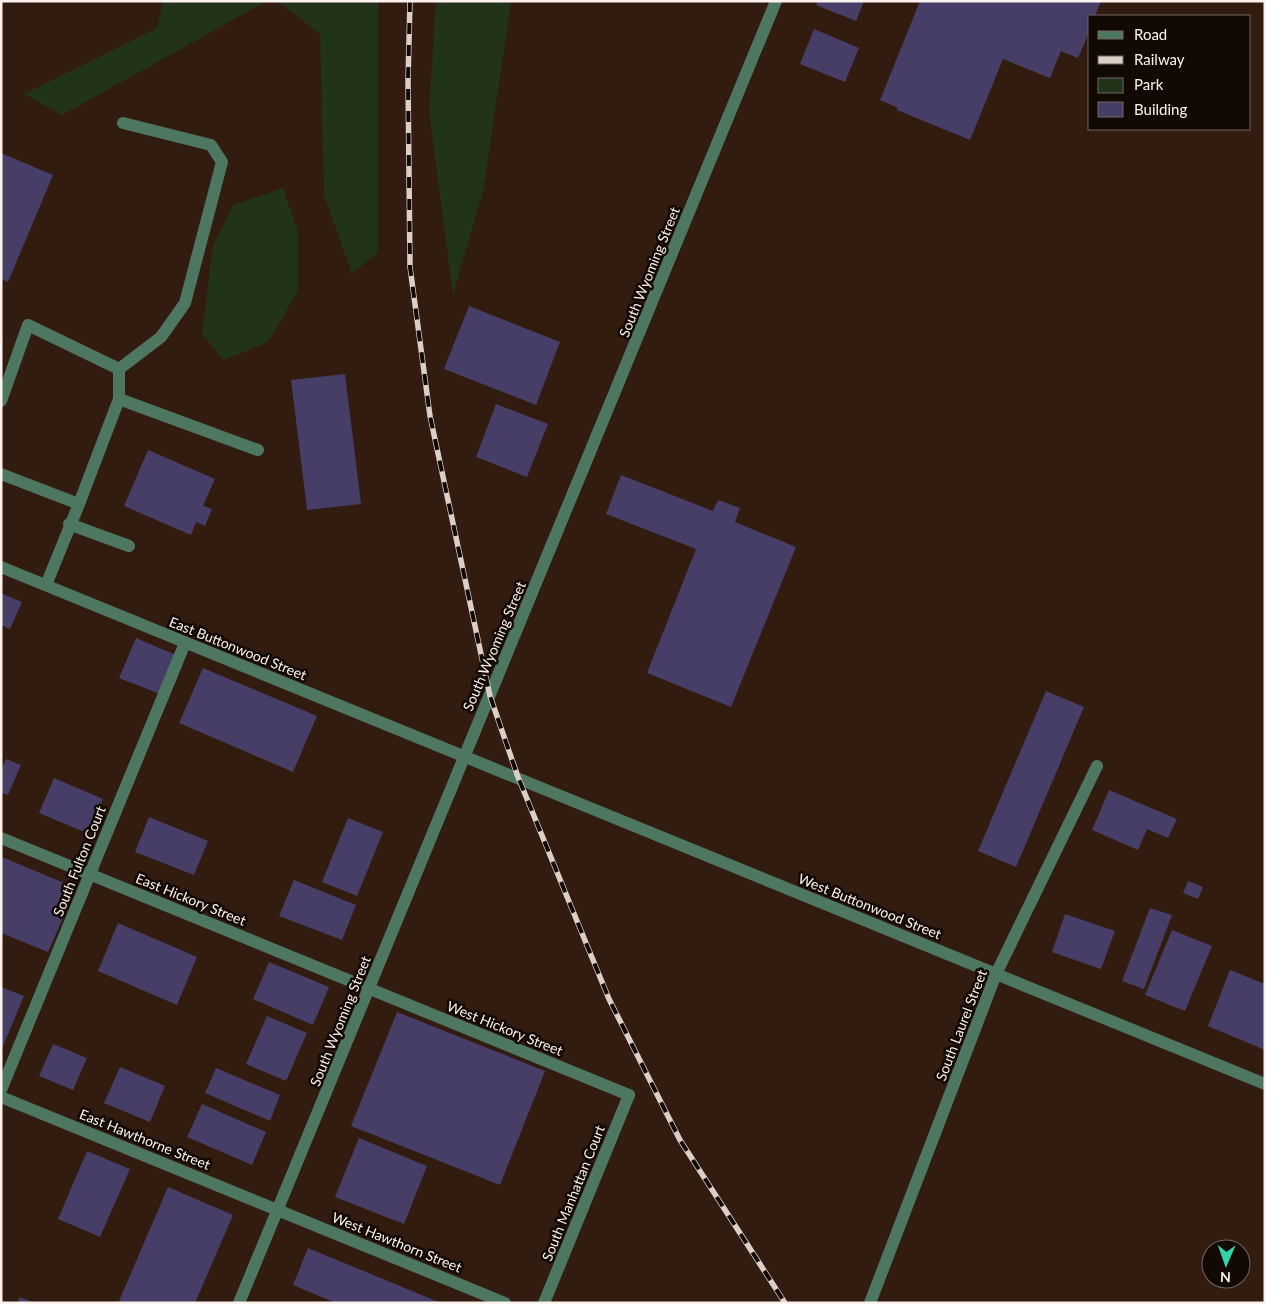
<svg xmlns="http://www.w3.org/2000/svg" width="1266" height="1304" font-family="Lato,sans-serif">
  <rect width="100%" height="100%" fill="#321b0f"/>
  <!-- green -->
  <path fill="#213419" d="M163,1H267L62,115L24,94L157,28Z
    M278,1H378V252L352,274L324,195L320,34Z
    M436,1H511L484,187L453,295L429,111Z
    M283,188L298,232V291L268,342L224,360L202,334L213,246L233,205Z"/>
  <!-- building -->
  <path fill="#473e67" d="M818,1H864L856,21L816,5Z
    M920,1H1101L1095,16H1090V30L1078,58L1061,51L1050,78L1003,59L970,140L897,110L898,108L880,100Z
    M814,29L859,48L845,82L800,64Z
    M1,153L53,175L8,282L1,279Z
    M469,306L560,342L536,405L444,369Z
    M345,374L361,504L307,510L291,380Z
    M496,404L548,424L527,477L476,457Z
    M148,450L215,479L203,506L212,509L205,526L196,522L191,535L124,506Z
    M621,475L713,511L718,500L740,508L735,522L796,547L731,707L647,673L696,549L606,514Z
    M1,593L22,602L10,629L1,625Z
    M136,638L176,655L160,694L119,678Z
    M203,668L317,716L293,772L179,723Z
    M1046,691L1084,707L1016,867L978,851Z
    M6,759L21,765L8,795L1,793V770Z
    M54,778L103,799L89,834L39,813Z
    M1109,790L1177,819L1168,838L1147,829L1138,850L1092,830Z
    M149,817L208,841L194,875L135,852Z
    M348,818L383,832L357,896L322,882Z
    M2,857L76,888L48,952L1,933Z
    M294,880L356,905L342,940L279,916Z
    M1188,881L1203,887L1198,899L1183,893Z
    M1150,908L1172,915L1144,989L1122,981Z
    M1065,914L1115,931L1101,969L1052,952Z
    M118,923L197,957L177,1005L98,971Z
    M1172,930L1212,946L1185,1011L1145,995Z
    M269,962L329,987L313,1025L253,999Z
    M1230,970L1265,984V1050L1208,1026Z
    M1,987L24,996L1,1051Z
    M397,1012L545,1071L500,1185L351,1126Z
    M267,1016L307,1033L286,1081L246,1064Z
    M53,1044L87,1058L73,1090L39,1076Z
    M120,1067L165,1086L150,1122L104,1103Z
    M216,1068L280,1095L270,1121L205,1093Z
    M202,1104L266,1132L252,1165L187,1137Z
    M359,1138L427,1166L404,1224L335,1197Z
    M87,1151L130,1169L100,1237L58,1219Z
    M168,1187L233,1215L195,1303H123L119,1301Z
    M308,1248L441,1303H336L293,1285Z
    M20,1297L34,1303H17Z"/>
  <g fill="none" stroke-linecap="round" stroke-linejoin="round">
    <!-- service -->
    <path stroke="#4e7761" stroke-width="12" d="M119,369L161,337L185,303L222,162L211,145L123,123
      M1,401L28,325L119,369V399
      M1,474L79,504
      M69,524L129,546
      M46,585L79,504L119,399L258,450
      M1,1090L185,643
      M544,1303L629,1095"/>
    <!-- minor -->
    <path stroke="#4e7761" stroke-width="12" d="M1,567L1265,1084
      M1,838L629,1095
      M1,1097L505,1303
      M239,1303L776,1
      M870,1303L996,974L1097,766"/>
    <defs>
      <path id="rail" d="M410,1L408,81L410,267L430,416L490,696L518,777L609,999L680,1140L785,1303"/>
    </defs>
    <!-- rail casing -->
    <use href="#rail" stroke="#dbcfc8" stroke-width="5.5"/>
    <!-- rail -->
    <use href="#rail" stroke="#120804" stroke-width="4" stroke-dasharray="11" stroke-linecap="butt"/>
  </g>
  <g text-anchor="middle" dominant-baseline="central" stroke-width="5" stroke-linejoin="round" paint-order="stroke">
    <!-- street labels -->
    <g font-size="14" fill="#fdf3ee" stroke="#120804">
      <text transform="translate(649 272) rotate(-68)">South Wyoming Street</text>
      <text transform="translate(494 646) rotate(-67)">South Wyoming Street</text>
      <text transform="translate(238 648) rotate(22)">East Buttonwood Street</text>
      <text transform="translate(79 861) rotate(-68)">South Fulton Court</text>
      <text transform="translate(191 899) rotate(22)">East Hickory Street</text>
      <text transform="translate(870 906) rotate(22)">West Buttonwood Street</text>
      <text transform="translate(340 1021) rotate(-68)">South Wyoming Street</text>
      <text transform="translate(961 1025) rotate(-69)">South Laurel Street</text>
      <text transform="translate(505 1028) rotate(22)">West Hickory Street</text>
      <text transform="translate(145 1139) rotate(22)">East Hawthorne Street</text>
      <text transform="translate(573 1193) rotate(-68)">South Manhattan Court</text>
      <text transform="translate(397 1242) rotate(22)">West Hawthorn Street</text>
    </g>
  </g>
  <!-- border -->
  <rect width="1266" height="1304" fill="none" stroke="#fdf3ee" stroke-width="5"/>
  <!-- legend -->
  <rect x="1088" y="15" width="162" height="115" fill="#120804" stroke="#706662"/>
  <rect x="1098" y="31" width="25" height="8" fill="#4e7761" stroke="#706662"/>
  <text x="1134" y="40" font-size="15" fill="#fdf3ee">Road</text>
  <rect x="1098" y="56" width="25" height="8" fill="#dbcfc8" stroke="#706662"/>
  <text x="1134" y="65" font-size="15" fill="#fdf3ee">Railway</text>
  <rect x="1098" y="78" width="25" height="15" fill="#213419" stroke="#706662"/>
  <text x="1134" y="90" font-size="15" fill="#fdf3ee">Park</text>
  <rect x="1098" y="102" width="25" height="15" fill="#473e67" stroke="#706662"/>
  <text x="1134" y="115" font-size="15" fill="#fdf3ee">Building</text>
  <!-- north arrow -->
  <g transform="translate(1226 1264) rotate(182)"><circle r="24" fill="#120804" stroke="#706662"/>
  <path d="M0-4L9 19L0 12L-9 19Z" fill="#2ed4aa"/>
  <text y="-8" font-size="14" font-weight="bold" text-anchor="middle" fill="#fdf3ee">N</text>
  </g>
</svg>
